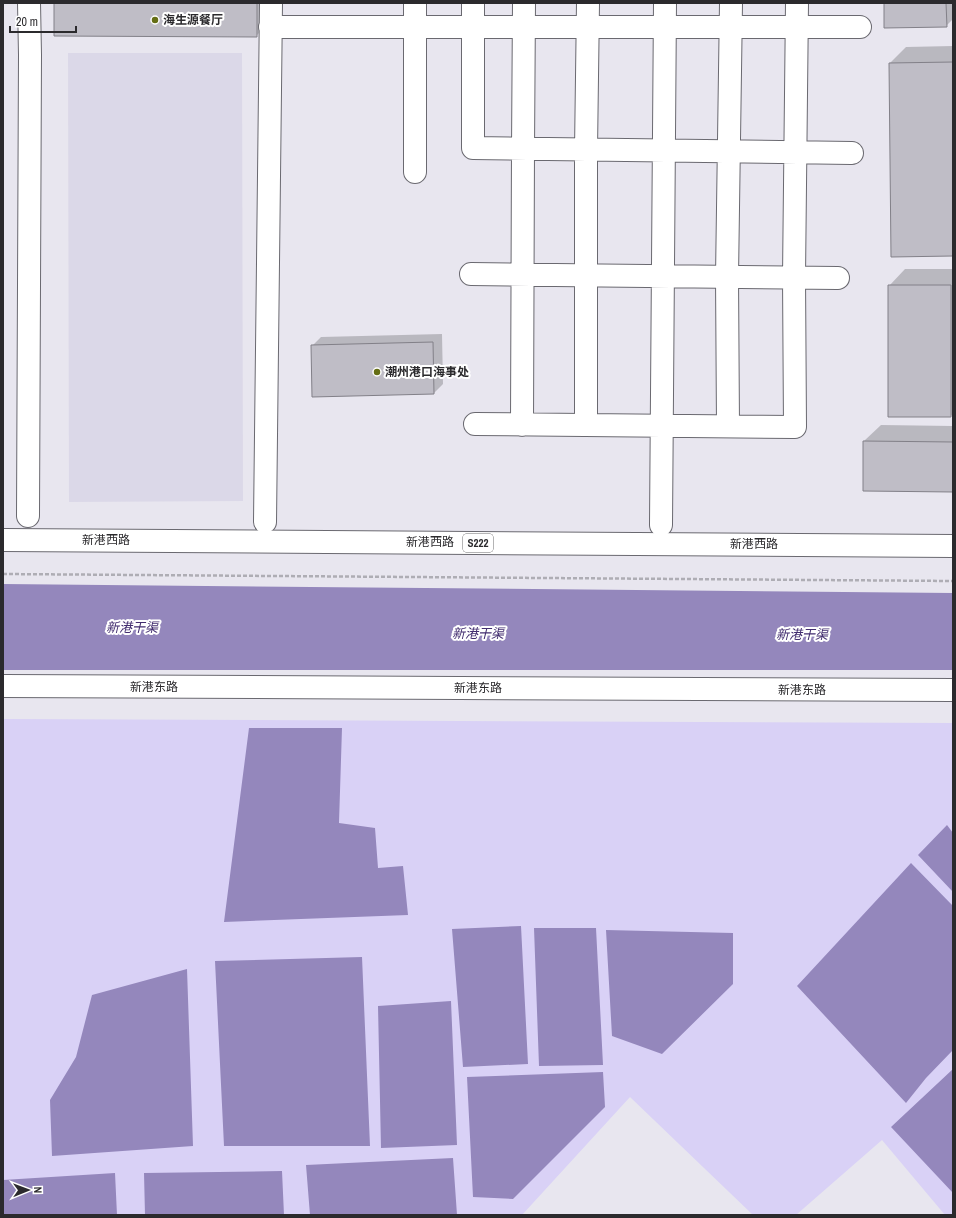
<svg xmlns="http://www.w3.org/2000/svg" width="956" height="1218" font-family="'Archivo Narrow','Noto Sans SC',sans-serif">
  <rect width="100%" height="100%" fill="#e8e6ef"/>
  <!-- built -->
  <path fill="#dbd8e8" d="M68,53H242L243,501L69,502Z"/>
  <!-- green -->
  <path fill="#d9d1f6" d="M3,719L953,723V1215H945L882,1140L796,1215H753L630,1097L522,1215H3Z"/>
  <!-- water -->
  <path fill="#9487bc" d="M3,584L953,593V670H3Z
    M249,728H342L339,823L375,828L378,868L403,866L408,915L224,922Z
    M947,825L953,833V892L918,855Z
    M911,863L953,906V1050L926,1078L906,1103L797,986Z
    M521,926L528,1064L463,1067L452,929Z
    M534,928H596L603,1065L539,1066Z
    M606,930L733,933V984L662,1054L612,1036Z
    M362,957L370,1146H224L215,961Z
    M187,969L193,1146L52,1156L50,1100L76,1057L92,995Z
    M451,1001L457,1145L381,1148L378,1006Z
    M953,1069V1193L891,1127Z
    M603,1072L605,1107L513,1199L473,1197L467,1077Z
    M453,1158L457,1215H310L306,1165Z
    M282,1171L284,1215H145L144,1173Z
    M115,1173L117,1215H3V1180Z"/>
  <!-- shadow -->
  <path fill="#0003" d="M55,3H268V24L256,36Z
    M885,3H953V19L946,26Z
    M953,46V255L890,63L906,47Z
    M905,269H953V413L951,416L889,286Z
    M442,334L443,384L434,393L313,396L312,346L321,337Z
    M881,425L953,426V491L864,441Z"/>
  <!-- building -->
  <path fill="#bfbdc6" stroke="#828088" d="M54,3H257V37L54,36Z
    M884,3H946L947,27L884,28Z
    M953,62V256L891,257L889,63Z
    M888,285H951V417H888Z
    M433,342L434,394L312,397L311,345Z
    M863,441L953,442V492L863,491Z"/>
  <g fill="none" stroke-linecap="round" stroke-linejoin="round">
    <defs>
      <path id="minor" d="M473,3V148L852,153
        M270,27H860
        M415,172V3
        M471,274L838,278
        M475,424L795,427L794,277L797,3
        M522,425L523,149L524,3
        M586,425V150L588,3
        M728,426L727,277L731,3
        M28,516L30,55L29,3
        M265,522L271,3
        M661,525L665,3"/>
      <path id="major" d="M3,540L953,546
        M3,686L953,690"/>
    </defs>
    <!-- minor casing -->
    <use href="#minor" stroke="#6a6970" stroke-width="24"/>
    <!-- major casing -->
    <use href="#major" stroke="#6a6970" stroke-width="24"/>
    <!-- path -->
    <path stroke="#aeadb4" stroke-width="2.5" stroke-dasharray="4 2" stroke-linecap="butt" d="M3,574L953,581"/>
    <!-- minor -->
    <use href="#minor" stroke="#fff" stroke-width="22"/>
    <!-- major -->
    <use href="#major" stroke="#fff" stroke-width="22"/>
  </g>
  <!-- markers -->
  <g fill="#656e15" stroke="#fff" stroke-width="1.5">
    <circle cx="155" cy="20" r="4"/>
    <circle cx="377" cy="372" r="4"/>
  </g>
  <g text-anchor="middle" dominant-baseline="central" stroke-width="4" stroke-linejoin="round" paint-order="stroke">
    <!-- shield labels -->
    <rect fill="#fff" stroke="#6b6a6c" stroke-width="1" x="463" y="534" width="30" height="18" rx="3"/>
    <g font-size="11" font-weight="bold" fill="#2b2a2d">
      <text x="478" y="543">S222</text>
    </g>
    <!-- poi labels -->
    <g font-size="12" font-weight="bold" fill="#2b2a2d" stroke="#fff" text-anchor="start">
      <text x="163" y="20">海生源餐厅</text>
      <text x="385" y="372">潮州港口海事处</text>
    </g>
    <!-- street labels -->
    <g font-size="12" fill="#2b2a2d" stroke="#fff">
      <text x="106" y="540">新港西路</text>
      <text x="430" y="542">新港西路</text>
      <text x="754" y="544">新港西路</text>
      <text x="154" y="687">新港东路</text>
      <text x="478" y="688">新港东路</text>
      <text x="802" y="690">新港东路</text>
    </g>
    <!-- water labels -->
    <g font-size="13" font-style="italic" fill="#422d6f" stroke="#fff">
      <text x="132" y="627">新港干渠</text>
      <text x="478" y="633">新港干渠</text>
      <text x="802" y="634">新港干渠</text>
    </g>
  </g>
  <!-- border -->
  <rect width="956" height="1218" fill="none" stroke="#2b2a2d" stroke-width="8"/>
  <!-- north arrow -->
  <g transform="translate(28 1190) rotate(89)" stroke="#ffffff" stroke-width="3" paint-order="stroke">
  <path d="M0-3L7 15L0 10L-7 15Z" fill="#2b2a2d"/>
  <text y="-6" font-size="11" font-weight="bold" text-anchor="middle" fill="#2b2a2d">N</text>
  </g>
  <!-- scale -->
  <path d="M10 26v6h66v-6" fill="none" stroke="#2b2a2d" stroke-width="2"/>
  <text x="16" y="26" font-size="12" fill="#2b2a2d" stroke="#ffffff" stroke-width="3" paint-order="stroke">20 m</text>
</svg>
